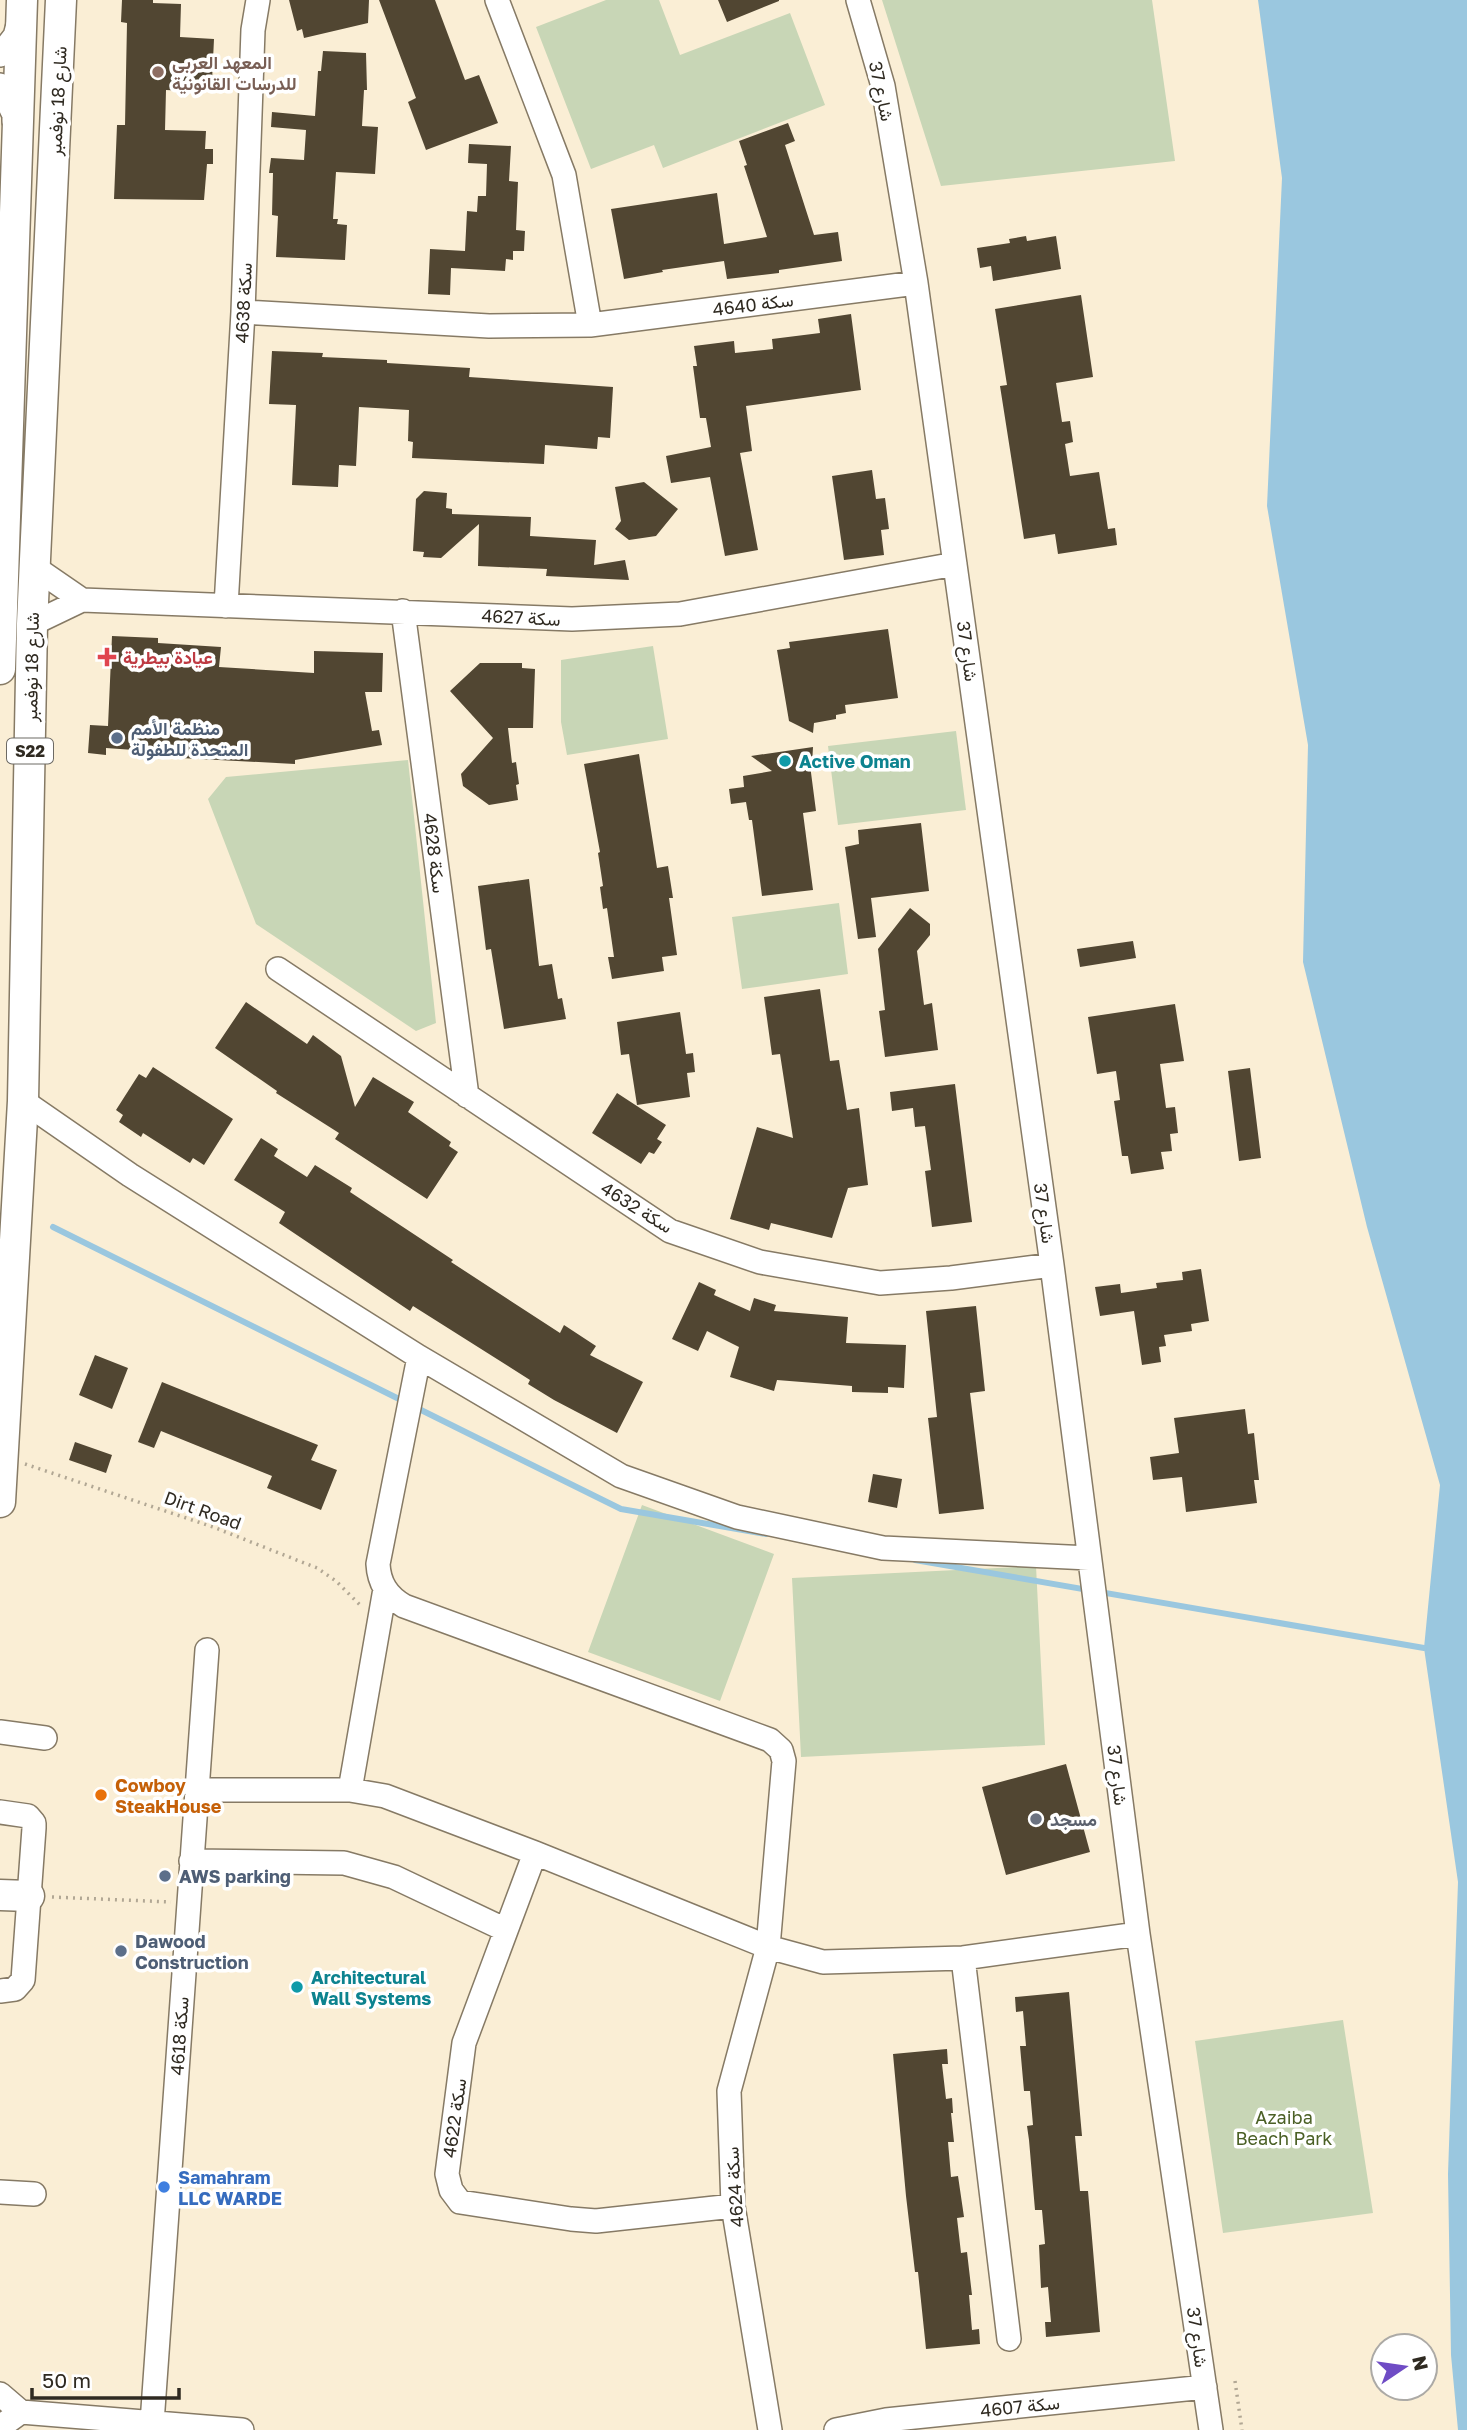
<svg xmlns="http://www.w3.org/2000/svg" width="1467" height="2430" font-family="'Golos Text',Vazirmatn,sans-serif">
  <rect width="100%" height="100%" fill="#faeed5"/>
  <!-- green -->
  <path fill="#c8d6b6" d="M606,0H659L680,55L790,13L825,105L663,168L654,145L591,169L536,27Z
    M882,0H1152L1175,161L941,186Z
    M653,646L668,739L567,755L561,722V660Z
    M956,731L966,810L838,825L828,746Z
    M408,760L436,1023L416,1031L256,924L208,799L226,777Z
    M839,903L848,974L742,989L732,917Z
    M642,1505L774,1554L720,1701L588,1652Z
    M1036,1566L1045,1745L801,1757L792,1578Z
    M1343,2020L1373,2213L1223,2233L1195,2041Z"/>
  <!-- water -->
  <path fill="#9ac7df" d="M1258,0H1467V2430H1458L1451,2355L1448,2174L1458,1882L1424,1648L1440,1485L1367,1227L1303,962L1308,745L1267,506L1282,178Z"/>
  <g fill="none" stroke-linecap="round" stroke-linejoin="round">
    <!-- stream -->
    <path stroke="#9ac7df" stroke-width="6" d="M53,1227L405,1402
      M415,1407L621,1509L766,1534
      M915,1560L1424,1648"/>
  </g>
  <!-- building -->
  <path fill="#514632" d="M122,0H153V3L181,4L180,37L214,39L212,81H208L207,92L166,90L165,130L206,131L205,149H213V164H207L204,200L114,199L117,125H125L127,23L121,22Z
    M289,0H369L368,23L304,38L302,29L297,31Z
    M379,0H435L465,80L479,75L498,123L426,150L408,102L416,98Z
    M718,0H779V1L727,22Z
    M323,51L366,53L367,90H364L362,126L378,127L375,174L336,172L333,219H338L337,224L347,225L345,260L276,257L278,216L272,215L273,173H269L271,158L304,160L306,130L271,127L272,112L315,116L318,71H321Z
    M788,123L795,141L785,145L814,235L838,232L842,261L779,270V273L727,279L724,261L662,270L663,272L624,279L611,209L717,193L724,244L767,237L744,166L747,165L739,141Z
    M469,144L511,146L509,181L518,182L516,230L525,231L524,251H513V260L506,259L505,271L451,268L450,295L428,294L430,249L465,251L467,211L477,212L478,196H486L487,164L468,163Z
    M1026,236L1027,241L1056,236L1061,269L993,281L991,266L980,268L977,248L1010,243L1009,239Z
    M1081,295L1093,377L1056,383L1062,422L1070,421L1073,442L1065,444L1070,476L1099,472L1108,529L1115,528L1117,545L1058,554L1055,534L1024,539L1000,386L1007,385L995,309Z
    M851,314L861,390L746,406L752,451L740,453L758,550L725,556L710,477L671,483L666,456L711,447L706,418H700L693,366H697L694,346L734,341L735,353L773,349L772,339L820,333L818,319Z
    M272,351L323,353L322,357L387,360V363L470,368L469,377L613,387L610,438L598,437L597,449L545,445L544,464L412,458L413,442L408,441L409,410L359,407L356,466L339,465L338,487L292,485L296,405L269,404Z
    M872,470L876,499L885,498L889,529L881,530L884,555L844,560L832,476Z
    M644,482L678,509L656,536L629,540L615,529L621,521L615,487Z
    M424,491L447,493L446,508L452,509V514L531,517L530,536L596,540L594,565L625,560L629,580L546,576L547,569L478,566L479,524L441,558L423,557L424,552L413,551L416,499Z
    M888,629L898,698L845,705L846,713L836,715V719L814,723L813,733L789,721L777,650L790,648L789,642Z
    M112,636L158,638V643L221,647L219,667L314,673V651L383,653L382,692H365L372,731L379,730L382,745L295,760V764L162,757V752L106,748V755L88,753L90,725L108,726Z
    M480,663H522V668L535,669L533,728H508L512,763L516,762L519,784L516,785L518,800L489,805L463,786L461,774L493,738L450,691Z
    M813,747L812,765H810L816,811L803,813L813,890L762,896L752,820H749L746,802L731,804L729,789L744,787L743,776L772,771L751,756Z
    M639,754L657,868L668,866L673,898H669L677,955L662,957L664,971L612,979L608,957H614L607,908L603,909L600,887L603,886L598,853L600,852L584,764Z
    M921,823L929,891L871,898L876,937L858,939L845,847L859,844L858,830Z
    M529,879L539,966L552,964L558,999L562,998L566,1019L504,1029L491,949L486,950L478,886Z
    M910,908L930,924V935L917,951L924,1005L932,1003L938,1050L885,1057L879,1011L885,1010L878,949Z
    M1133,941L1136,958L1080,967L1077,949Z
    M820,989L830,1061L839,1060L847,1110L859,1108L868,1185L848,1188L832,1238L771,1223L769,1230L730,1219L757,1127L793,1138L780,1054L772,1055L764,997Z
    M246,1002L307,1044L313,1035L341,1056L355,1107L373,1077L414,1102L408,1112L451,1142L449,1146L458,1152L427,1199L335,1139L339,1133L276,1093L277,1091L215,1048Z
    M1175,1004L1184,1061L1160,1064L1166,1108L1175,1107L1178,1133L1170,1134L1172,1151L1161,1152L1164,1169L1131,1174L1128,1156H1122L1114,1101L1120,1100L1116,1071L1097,1074L1088,1017Z
    M680,1012L686,1054L693,1053L695,1072L687,1073L690,1097L637,1105L629,1054L621,1055L617,1022Z
    M153,1067L233,1119L204,1165L193,1158L190,1163L143,1133L141,1137L119,1122L123,1115L116,1110L139,1074L146,1078Z
    M1250,1068L1261,1158L1239,1161L1228,1071Z
    M955,1084L972,1222L932,1227L925,1171L931,1170L925,1126L915,1127L913,1108L892,1111L890,1092Z
    M617,1093L666,1125L657,1139L662,1142L654,1154L649,1152L641,1164L592,1133Z
    M261,1138L278,1149L274,1156L307,1177L315,1165L352,1188L350,1192L453,1260L451,1262L560,1333L564,1325L596,1346L590,1355L643,1382L617,1433L554,1400L528,1384L530,1380L413,1306L410,1311L279,1223L285,1212L234,1180Z
    M1201,1269L1209,1321L1191,1324L1192,1331L1164,1335L1166,1346L1159,1347L1161,1362L1142,1365L1134,1311L1100,1316L1095,1287L1120,1284L1121,1293L1157,1288L1156,1283L1183,1280L1182,1272Z
    M699,1282L716,1290L714,1295L750,1311L754,1298L776,1305L774,1311L848,1317L846,1343L906,1345L904,1388L888,1387V1393L852,1392V1386L777,1380L774,1391L730,1377L739,1347L707,1331L698,1351L672,1339Z
    M976,1306L985,1391L970,1393L984,1509L939,1514L928,1418L937,1417L926,1311Z
    M95,1355L128,1368L112,1409L79,1395Z
    M162,1382L318,1445L311,1460L337,1470L321,1510L267,1488L272,1476L161,1431L154,1448L138,1442Z
    M1245,1409L1248,1434L1254,1433L1259,1480H1254L1257,1503L1186,1512L1182,1477L1153,1480L1150,1457L1179,1453L1174,1418Z
    M75,1442L112,1455L106,1473L69,1460Z
    M873,1474L902,1479L897,1508L868,1502Z
    M1066,1764L1090,1852L1006,1875L982,1787Z
    M1069,1992L1082,2136H1075L1080,2191H1088L1100,2332L1046,2337L1045,2322H1051L1048,2287L1041,2288L1039,2245L1045,2244L1042,2210H1035L1029,2140L1027,2126L1033,2125L1030,2091H1024L1020,2046H1026L1023,2011L1016,2012L1015,1997Z
    M947,2049L948,2064H942L946,2099L952,2098L953,2113H951L954,2142H948L951,2177L958,2176L964,2217L957,2218L961,2253L967,2252L972,2295H969L972,2330L979,2329L980,2344L926,2349L918,2272H915L906,2196L893,2054Z"/>
  <g fill="none" stroke-linecap="round" stroke-linejoin="round">
    <defs>
      <path id="minor" d="M497,0L564,175L590,325
        M858,0L883,86L916,283L1052,1265L1138,1934L1211,2430
        M0,55L15,36L19,21
        M0,85L14,115V121
        M243,312L489,326L590,325L916,283
        M34,567L82,600
        M226,606L243,312L253,30L258,0
        M403,611L467,1096
        M32,624L82,600L572,619L680,614L955,564
        M278,969L670,1231L760,1262L880,1283L951,1278L1052,1265
        M23,1101L130,1175L419,1357L621,1476L737,1517L883,1548L1089,1558
        M419,1357L378,1564C379,1583 387,1596 404,1606L770,1740L781,1750L784,1761L768,1947L729,2091L733,2206L770,2430
        M0,1732L45,1738
        M196,1790H350L385,1796L535,1853L768,1947L823,1962L963,1958L1138,1934
        M350,1790L385,1589
        M0,1812L28,1816L34,1823V1828L23,1980L15,1989L0,1991
        M535,1853L464,2043L447,2174L451,2190L460,2202L571,2219L596,2221L733,2206
        M191,1861L344,1863L394,1877L506,1930
        M963,1958L1009,2339
        M0,2192L34,2194
        M0,2394L21,2412L242,2430
        M152,2423L207,1650
        M0,2427L21,2412
        M836,2430L886,2420L1205,2387"/>
      <path id="major" d="M0,669L22,0
        M0,1502L23,1101L32,624L61,0
        M0,1895L29,1896"/>
    </defs>
    <!-- minor casing -->
    <use href="#minor" stroke="#867a65" stroke-width="26"/>
    <!-- major casing -->
    <use href="#major" stroke="#867a65" stroke-width="33"/>
    <!-- path -->
    <path stroke="#b1a794" stroke-width="3.5" stroke-dasharray="2 5" stroke-linecap="butt" d="M25,1464L213,1527L317,1568L336,1581L360,1605
      M52,1897L171,1902
      M1235,2381L1242,2430"/>
    <!-- minor -->
    <use href="#minor" stroke="#fff" stroke-width="23"/>
    <!-- major -->
    <use href="#major" stroke="#fff" stroke-width="30"/>
  </g>
  <!-- markers -->
  <circle fill="#8d6e63" stroke="#fff" stroke-width="2.5" cx="158" cy="72" r="7"/>
  <path fill="#e0444e" stroke="#fff" stroke-width="2.5" d="M103.5 646.5h7v7h7v7h-7v7h-7v-7h-7v-7h7z"/>
  <g fill="#5c6f8a" stroke="#fff" stroke-width="2.5">
    <circle cx="117" cy="738" r="7"/>
    <circle cx="165" cy="1876" r="7"/>
    <circle cx="121" cy="1951" r="7"/>
  </g>
  <g fill="#0f9aa8" stroke="#fff" stroke-width="2.5">
    <circle cx="785" cy="761" r="7"/>
    <circle cx="297" cy="1987" r="7"/>
  </g>
  <circle fill="#e8710a" stroke="#fff" stroke-width="2.5" cx="101" cy="1795" r="7"/>
  <circle fill="#6b7280" stroke="#fff" stroke-width="2.5" cx="1036" cy="1819" r="7"/>
  <circle fill="#3f7fe0" stroke="#fff" stroke-width="2.5" cx="164" cy="2187" r="7"/>
  <g text-anchor="middle" dominant-baseline="central" stroke-width="7" stroke-linejoin="round" paint-order="stroke">
    <!-- shield labels -->
    <rect fill="#fff" stroke="#6d6a64" stroke-width="2" x="7" y="738.5" width="46" height="25" rx="5"/>
    <g font-size="16" font-weight="bold" fill="#2f2a21">
      <text x="30" y="751">S22</text>
    </g>
    <!-- education labels -->
    <g font-size="18" font-weight="bold" fill="#785e54" stroke="#fff" text-anchor="start">
      <text x="172" y="62">المعهد العربي<tspan x="172" dy="21">للدرسات القانونية</tspan></text>
    </g>
    <!-- street labels -->
    <g font-size="18" fill="#2f2a21" stroke="#fff">
      <text transform="translate(882 91) rotate(78)">شارع 37</text>
      <text transform="translate(57 101) rotate(-87)">شارع 18 نوفمبر</text>
      <text transform="translate(243 303) rotate(-87)">سكة 4638</text>
      <text transform="translate(753 304) rotate(-7)">سكة 4640</text>
      <text transform="translate(521 617) rotate(3)">سكة 4627</text>
      <text transform="translate(968 651) rotate(82)">شارع 37</text>
      <text transform="translate(31 667) rotate(-89)">شارع 18 نوفمبر</text>
      <text transform="translate(435 853) rotate(83)">سكة 4628</text>
      <text transform="translate(637 1207) rotate(32)">سكة 4632</text>
      <text transform="translate(1045 1213) rotate(82)">شارع 37</text>
      <text transform="translate(203 1510) rotate(20)">Dirt Road</text>
      <text transform="translate(1118 1775) rotate(83)">شارع 37</text>
      <text transform="translate(179 2036) rotate(-86)">سكة 4618</text>
      <text transform="translate(454 2118) rotate(-82)">سكة 4622</text>
      <text transform="translate(734 2187) rotate(-94)">سكة 4624</text>
      <text transform="translate(1198 2337) rotate(82)">شارع 37</text>
      <text transform="translate(1020 2406) rotate(-6)">سكة 4607</text>
    </g>
    <!-- health labels -->
    <g font-size="18" font-weight="bold" fill="#be3a42" stroke="#fff" text-anchor="start">
      <text x="123" y="657">عيادة بيطرية</text>
    </g>
    <!-- service labels -->
    <g font-size="18" font-weight="bold" fill="#4e5e75" stroke="#fff" text-anchor="start">
      <text x="131" y="728">منظمة الأمم<tspan x="131" dy="21">المتحدة للطفولة</tspan></text>
      <text x="179" y="1876">AWS parking</text>
      <text x="135" y="1941">Dawood<tspan x="135" dy="21">Construction</tspan></text>
    </g>
    <!-- culture labels -->
    <g font-size="18" font-weight="bold" fill="#0d838f" stroke="#fff" text-anchor="start">
      <text x="799" y="761">Active Oman</text>
      <text x="311" y="1977">Architectural<tspan x="311" dy="21">Wall Systems</tspan></text>
    </g>
    <!-- food labels -->
    <g font-size="18" font-weight="bold" fill="#c56008" stroke="#fff" text-anchor="start">
      <text x="115" y="1785">Cowboy<tspan x="115" dy="21">SteakHouse</tspan></text>
    </g>
    <!-- worship labels -->
    <g font-size="18" font-weight="bold" fill="#5b616d" stroke="#fff" text-anchor="start">
      <text x="1050" y="1819">مسجد</text>
    </g>
    <!-- park labels -->
    <g font-size="18" fill="#4b6026" stroke="#fff">
      <text x="1284" y="2117">Azaiba<tspan x="1284" dy="21">Beach Park</tspan></text>
    </g>
    <!-- shop labels -->
    <g font-size="18" font-weight="bold" fill="#366cbe" stroke="#fff" text-anchor="start">
      <text x="178" y="2177">Samahram<tspan x="178" dy="21">LLC WARDE</tspan></text>
    </g>
  </g>
  <!-- north arrow -->
  <g transform="translate(1404 2367) rotate(77)"><circle r="33" fill="#ffffff" stroke="#acaaa6" stroke-width="2"/>
  <path d="M0-5L12 26L0 18L-12 26Z" fill="#6f4cc5"/>
  <text y="-10" font-size="19" font-weight="bold" text-anchor="middle" fill="#2f2a21">N</text>
  </g>
  <!-- scale -->
  <path d="M32 2388v10h147v-10" fill="none" stroke="#2f2a21" stroke-width="3.5"/>
  <text x="42" y="2388" font-size="21" fill="#2f2a21" stroke="#ffffff" stroke-width="5" paint-order="stroke">50 m</text>
</svg>
